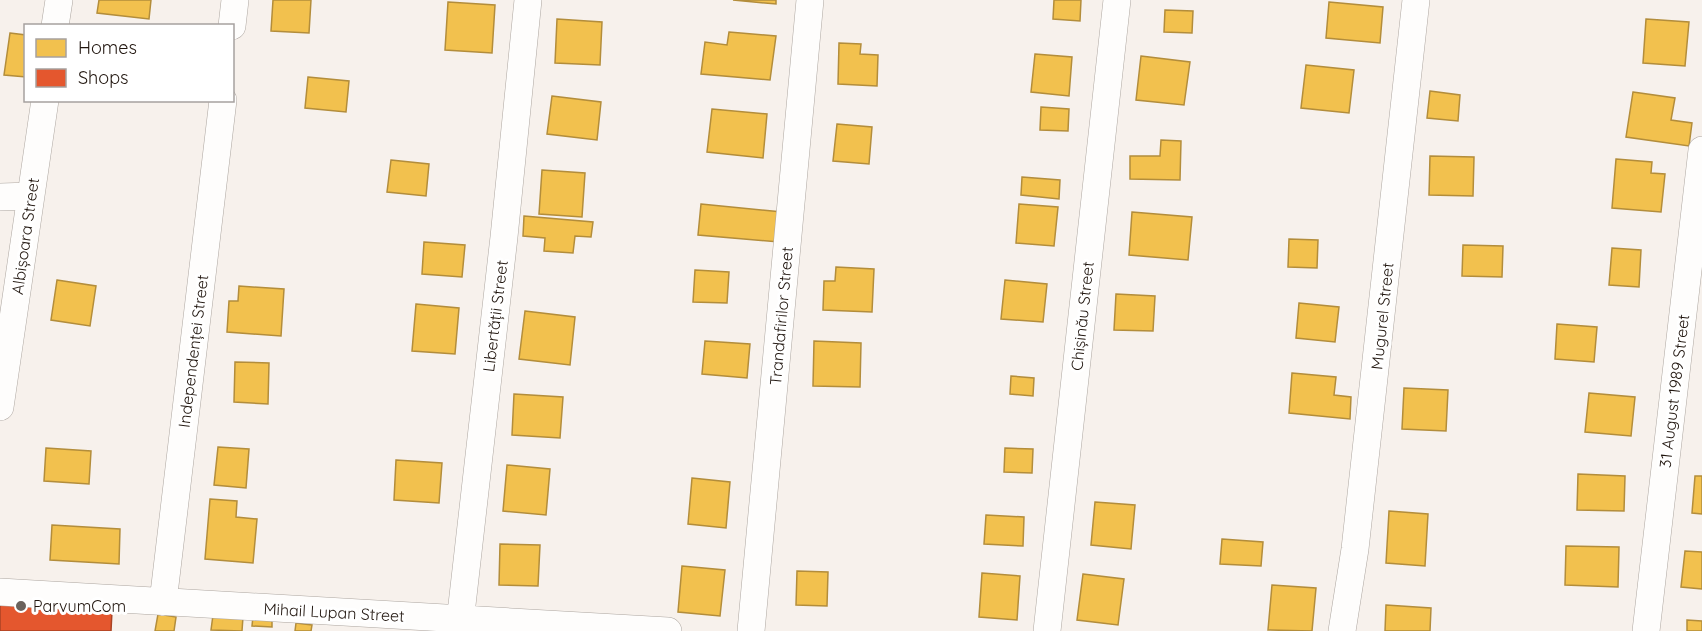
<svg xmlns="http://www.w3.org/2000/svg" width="1702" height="631" font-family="Quicksand,sans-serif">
  <rect width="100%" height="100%" fill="#f7f1ec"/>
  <!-- homes -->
  <path fill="#f2c14e" stroke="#b38d3b" stroke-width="1.5" d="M99,0H151L149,19L97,13Z
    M273,0H311L309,33L271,31Z
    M733,0H776V4Z
    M1054,0H1081L1080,21L1053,19Z
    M448,2L495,5L492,53L445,50Z
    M1329,2L1383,7L1380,43L1326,38Z
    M1165,10L1193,11L1192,33L1164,32Z
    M557,19L602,22L600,65L555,63Z
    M1646,19L1689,22L1685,66L1643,63Z
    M729,32L776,36L770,80L701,74L705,42L727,45Z
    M10,33L26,35V77L4,75Z
    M839,43L861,44L860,54L878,55L877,86L838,84Z
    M1035,54L1072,57L1069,96L1031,92Z
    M1141,56L1190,62L1184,105L1136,100Z
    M1306,65L1354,70L1349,113L1301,108Z
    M308,77L349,81L346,112L305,108Z
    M1430,91L1460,95L1458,121L1427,118Z
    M1633,92L1675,98L1671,120L1692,123L1689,146L1626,137Z
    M552,96L601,102L597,140L547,134Z
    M1041,107L1069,109L1068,131L1040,130Z
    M712,109L767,114L763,158L707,152Z
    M837,124L872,127L869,164L833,161Z
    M1161,140L1181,141L1180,180L1130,179V156H1160Z
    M1430,156L1474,157L1473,196L1429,195Z
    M1616,159L1652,162L1651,173L1665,174L1661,212L1612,208Z
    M391,160L429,164L426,196L387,192Z
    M542,170L585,173L582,217L539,214Z
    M1022,177L1060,180L1059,199L1021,195Z
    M701,204L782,212L779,242L698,235Z
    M1019,204L1058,207L1054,246L1016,243Z
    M1132,212L1192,217L1188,260L1129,255Z
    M524,216L593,222L591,237L575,236L573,253L544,251L545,238L523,236Z
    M1289,239L1318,240L1317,268L1288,267Z
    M424,242L465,245L462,277L422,274Z
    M1463,245L1503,246L1502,277L1462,276Z
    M1612,248L1641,250L1639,287L1609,285Z
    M836,267L874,269L872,312L823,310L824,281H835Z
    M695,270L729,272L727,303L693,302Z
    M57,280L96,286L90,326L51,320Z
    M1005,280L1047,284L1043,322L1001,319Z
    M239,286L284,289L281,336L227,332L229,301H238Z
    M1116,294L1155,296L1153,331L1114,330Z
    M1299,303L1339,307L1335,342L1296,338Z
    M416,304L459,308L455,354L412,351Z
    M525,311L575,317L570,365L519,359Z
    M1557,324L1597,327L1594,362L1555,359Z
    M705,341L750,344L747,378L702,374Z
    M814,341L861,343L860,387L813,386Z
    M235,362L269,363L268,404L234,402Z
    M1292,373L1336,377L1334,395L1351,397L1350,419L1289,413Z
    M1011,376L1034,378L1033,396L1010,394Z
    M1404,388L1448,390L1446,431L1402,429Z
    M1589,393L1635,397L1631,436L1585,432Z
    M514,394L563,397L560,438L512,435Z
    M218,447L249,449L246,488L214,485Z
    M46,448L91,451L89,484L44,481Z
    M1005,448L1033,449L1032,473L1004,472Z
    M396,460L442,463L439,503L394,500Z
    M507,465L550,469L546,515L503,511Z
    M1578,474L1625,476L1624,511L1577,510Z
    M1695,476H1702V514L1692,513Z
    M692,478L730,482L726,528L688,524Z
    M210,499L237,501L236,517L257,519L253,563L205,559Z
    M1095,502L1135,505L1131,549L1091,545Z
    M1389,511L1428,514L1425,566L1386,563Z
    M986,515L1024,517L1023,546L984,544Z
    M52,525L120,529L119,564L50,560Z
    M1222,539L1263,542L1261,566L1220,564Z
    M500,544L540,545L538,586L499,585Z
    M1566,546L1619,547L1618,587L1565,585Z
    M1685,551L1702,552V589L1681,587Z
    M682,566L725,570L720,616L678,612Z
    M797,571L828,572L827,606L796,605Z
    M982,573L1020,576L1017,620L979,617Z
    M1083,574L1124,579L1118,625L1077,620Z
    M1272,585L1316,588L1312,631L1268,630Z
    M1386,605L1431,608L1430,631H1385Z
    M158,614L176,617L174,631H155Z
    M213,615L243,617L242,631L211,630Z
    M253,616L272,617V627L252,626Z
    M1687,620L1702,621V631H1687Z
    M296,623L312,625L311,631H295Z"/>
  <!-- shops -->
  <path fill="#e4572e" stroke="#a94324" stroke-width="1.5" d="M0,603L112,611L111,631H0Z"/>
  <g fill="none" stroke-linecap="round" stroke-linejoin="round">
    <defs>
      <path id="minor" d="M55,26L59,0
        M232,26L235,0
        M0,197L31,196
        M0,407L45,100
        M0,592L668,631
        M163,602L223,100
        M459,631L504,237L528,0
        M751,631L810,0
        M1047,631L1117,0
        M1342,631L1355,549L1416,0
        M1646,631L1702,150"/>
    </defs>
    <!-- minor casing -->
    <use href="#minor" stroke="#ada6a0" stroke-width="28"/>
    <!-- minor -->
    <use href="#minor" stroke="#fefdfc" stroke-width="27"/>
  </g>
  <!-- markers -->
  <circle fill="#6b625c" stroke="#fff" stroke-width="2" cx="21" cy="606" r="6"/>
  <g text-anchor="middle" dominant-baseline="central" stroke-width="6" stroke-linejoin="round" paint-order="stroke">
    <!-- street labels -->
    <g font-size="16" fill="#20150e" stroke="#fff">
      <text transform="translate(25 236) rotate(-82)">Albișoara Street</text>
      <text transform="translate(495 316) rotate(-83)">Libertății Street</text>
      <text transform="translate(781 316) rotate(-85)">Trandafirilor Street</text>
      <text transform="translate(1082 316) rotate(-84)">Chișinău Street</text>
      <text transform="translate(1382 316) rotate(-84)">Mugurel Street</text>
      <text transform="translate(193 351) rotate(-83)">Independenței Street</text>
      <text transform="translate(1674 391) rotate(-83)">31 August 1989 Street</text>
      <text transform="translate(334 612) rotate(3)">Mihail Lupan Street</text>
    </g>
    <!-- poi labels -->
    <g font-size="16" fill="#20150e" stroke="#fff" text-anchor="start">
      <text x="33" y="606">ParvumCom</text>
    </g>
  </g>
  <!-- legend -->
  <rect x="24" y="24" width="210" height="78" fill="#ffffff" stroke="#a6a19f" stroke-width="1.5"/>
  <rect x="36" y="39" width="30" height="18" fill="#f2c14e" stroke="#a6a19f" stroke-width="1.5"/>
  <text x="78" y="54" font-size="18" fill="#20150e">Homes</text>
  <rect x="36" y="69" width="30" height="18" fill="#e4572e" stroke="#a6a19f" stroke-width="1.5"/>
  <text x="78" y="84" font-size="18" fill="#20150e">Shops</text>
</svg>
